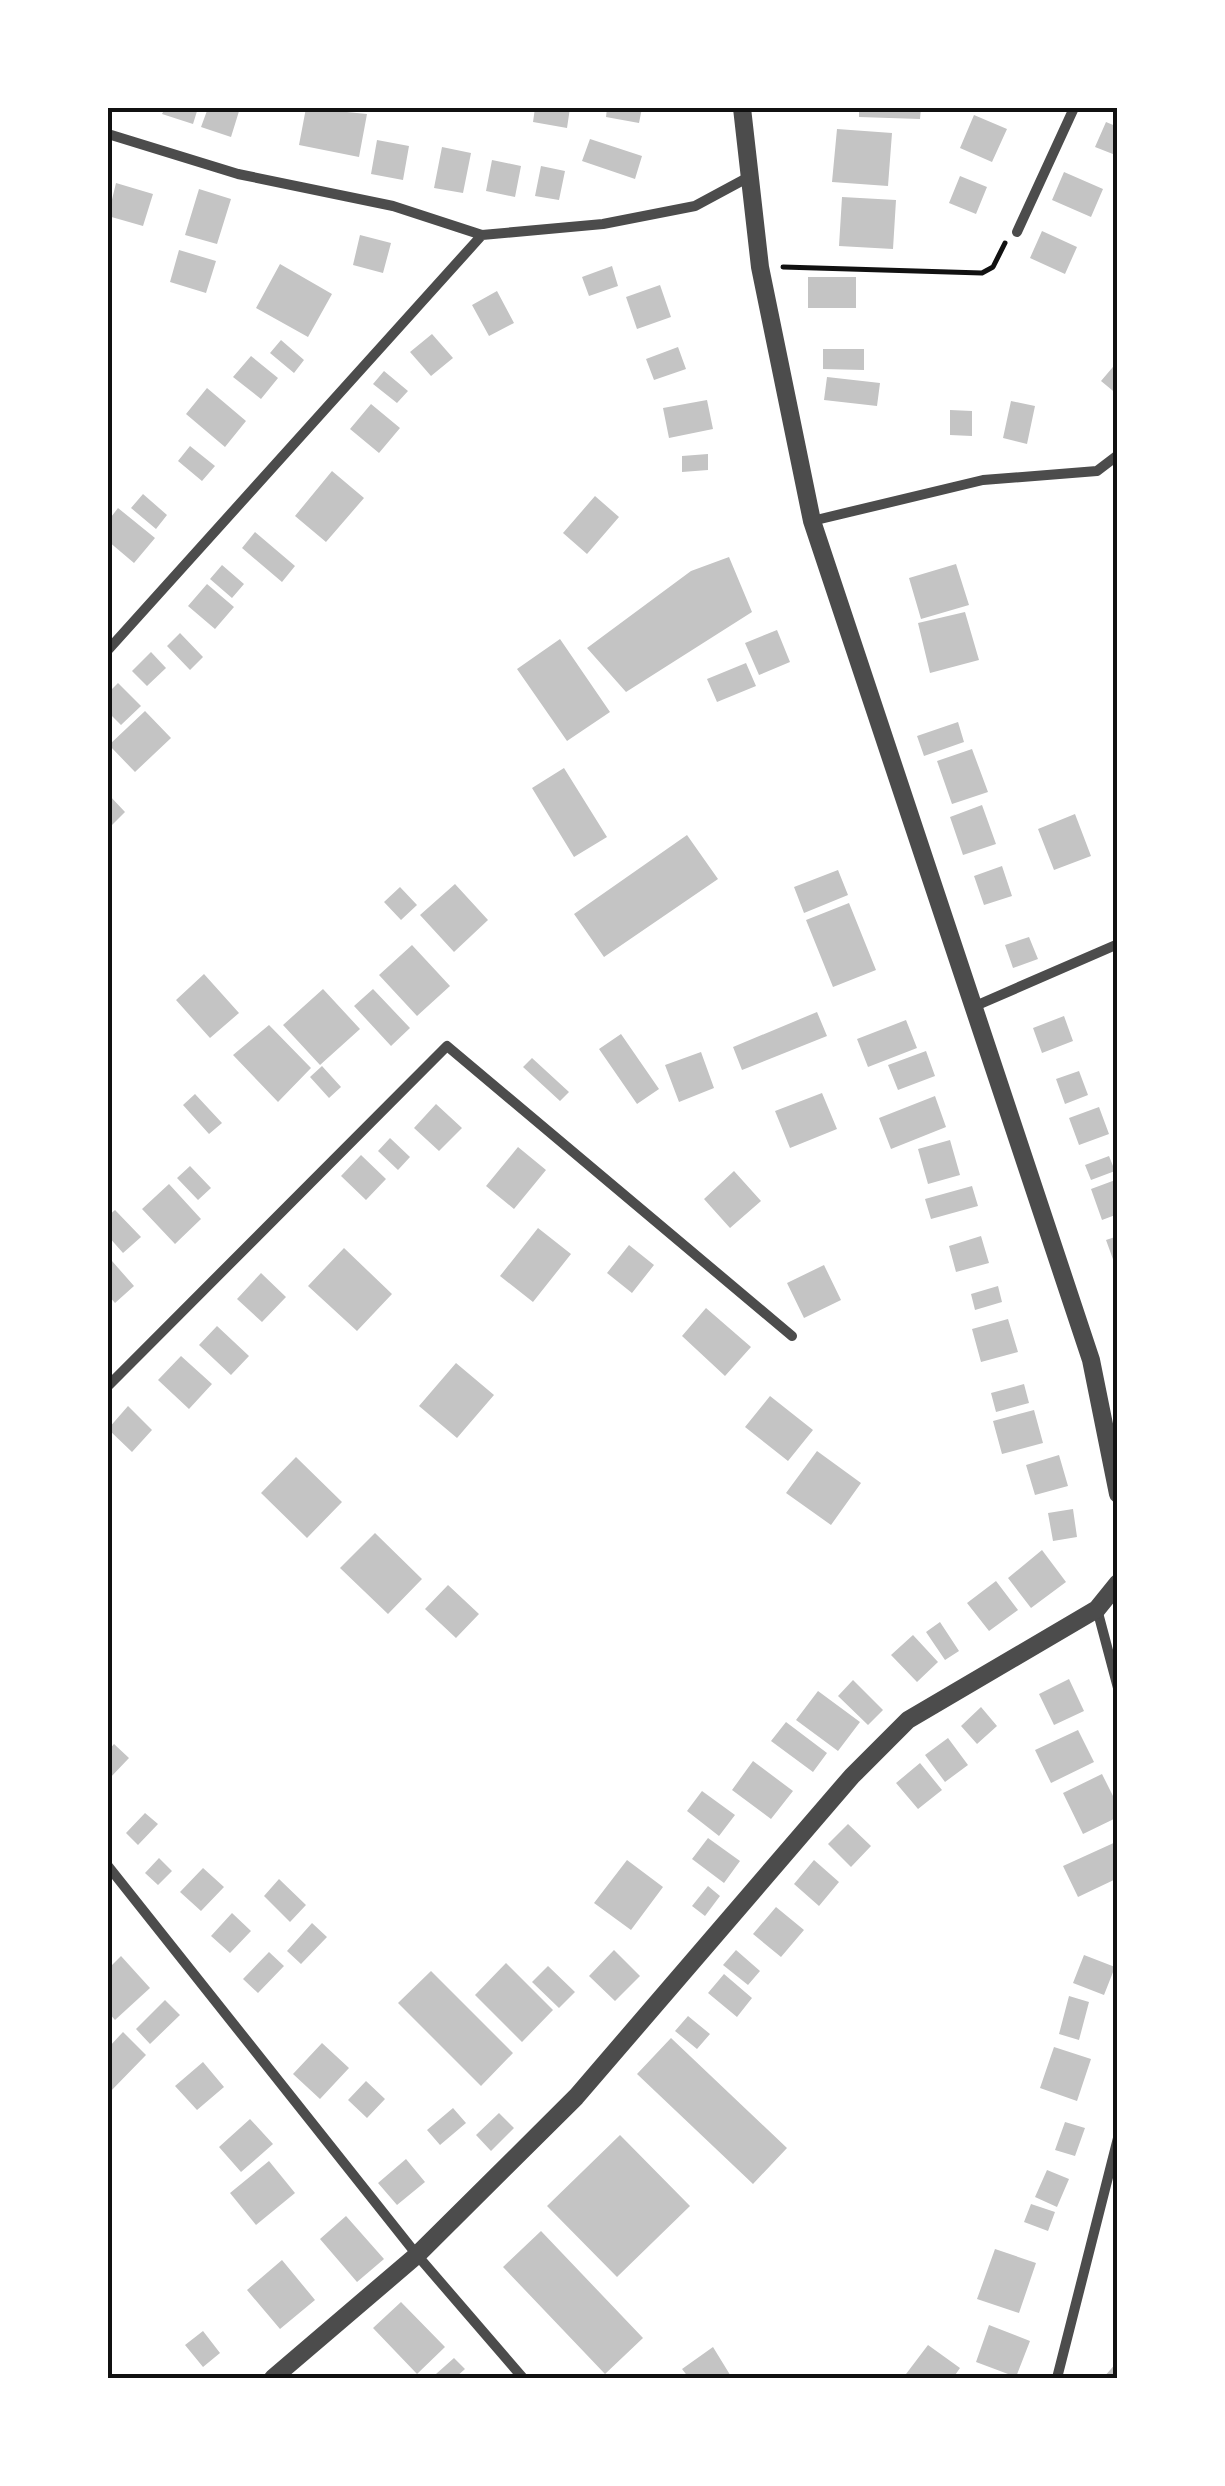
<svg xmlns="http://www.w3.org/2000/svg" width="1225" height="2486" font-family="'Work Sans',sans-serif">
  <rect width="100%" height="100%" fill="#fff"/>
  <!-- building -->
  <path fill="#c4c4c4" d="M165,108H198L193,124L162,114Z
    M208,108H240L231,137L201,127Z
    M306,108L367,114L359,157L299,145Z
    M535,108H570L567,128L533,122Z
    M607,108H642L639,123L606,117Z
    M859,108H921L920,119L859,117Z
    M974,115L1007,129L992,162L960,148Z
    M1106,122L1118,127V156L1095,147Z
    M837,129L892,133L888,186L832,182Z
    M590,139L642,156L635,179L582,161Z
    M377,140L409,146L403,180L371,174Z
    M442,147L471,153L463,193L434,188Z
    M492,160L521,166L515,197L486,191Z
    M541,166L565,171L559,200L535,196Z
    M1064,172L1103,189L1091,217L1052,200Z
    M960,176L987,187L976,214L949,203Z
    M116,183L153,194L143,226L108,216Z
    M199,189L231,199L217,244L185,235Z
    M842,197L896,200L893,249L839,246Z
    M1042,231L1077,247L1065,274L1030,258Z
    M360,235L391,243L383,273L353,265Z
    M179,250L216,261L206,293L170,282Z
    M280,264L332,294L308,337L256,308Z
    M612,266L618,286L589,296L582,277Z
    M808,277H856V308H808Z
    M660,285L671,317L637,329L626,297Z
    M497,291L514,323L489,336L472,305Z
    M432,334L453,358L431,376L410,352Z
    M281,340L304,360L294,373L270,353Z
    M678,347L686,369L654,380L646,359Z
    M823,349H864V370L823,369Z
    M251,356L278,378L261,399L233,377Z
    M1118,361V395L1101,381Z
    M384,371L408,391L397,403L373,384Z
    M827,377L880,383L877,406L824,400Z
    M207,388L246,421L225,447L186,414Z
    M707,400L713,429L669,438L663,408Z
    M1011,401L1035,406L1027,444L1003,438Z
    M371,404L400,428L379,453L350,429Z
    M950,410L972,411V436L950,435Z
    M190,446L215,466L202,481L178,461Z
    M708,454V470L682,472V456Z
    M332,471L364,498L326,542L295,516Z
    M143,494L167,515L156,529L131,508Z
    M595,496L619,517L587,554L563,533Z
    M118,508L155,538L134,563L108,541V521Z
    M255,532L295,566L282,582L242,548Z
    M729,557L752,612L626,692L587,648L691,571Z
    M956,564L969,605L921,619L909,578Z
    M222,565L244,584L232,598L210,579Z
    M207,584L234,607L215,629L188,606Z
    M965,612L979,660L930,673L918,623Z
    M777,630L790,662L759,675L745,643Z
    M180,633L203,657L190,670L167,646Z
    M560,639L610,712L567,741L517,669Z
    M151,652L166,668L147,686L132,671Z
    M746,663L756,686L717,702L707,679Z
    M118,683L141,706L121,725L108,712V693Z
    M145,711L171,738L135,772L109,745Z
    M958,722L964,742L924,756L917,736Z
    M972,749L988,792L952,804L937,761Z
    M564,768L607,837L574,857L532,788Z
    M108,794L125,812L108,829Z
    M982,805L996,844L963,855L950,817Z
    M1075,814L1091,856L1054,870L1038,829Z
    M687,835L718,879L604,957L574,914Z
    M1002,866L1012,896L984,905L974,876Z
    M838,870L848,895L804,913L794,887Z
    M455,884L488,920L454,952L420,915Z
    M400,887L417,905L401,920L384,902Z
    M849,903L876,970L833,987L806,920Z
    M1029,937L1038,959L1013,968L1005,945Z
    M412,945L450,986L417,1016L379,975Z
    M204,974L239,1013L210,1038L176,1000Z
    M323,989L360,1029L320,1065L283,1025Z
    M373,989L410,1028L391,1046L354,1006Z
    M817,1012L827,1036L742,1070L733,1047Z
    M1064,1016L1073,1041L1042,1053L1033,1028Z
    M906,1020L917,1048L868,1067L857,1039Z
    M269,1025L311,1068L278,1102L233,1055Z
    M621,1034L659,1089L637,1104L599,1049Z
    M926,1051L935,1076L898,1090L888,1065Z
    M701,1052L714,1088L679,1102L665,1065Z
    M532,1058L569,1092L560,1101L523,1067Z
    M322,1066L341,1087L329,1098L310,1077Z
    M1079,1071L1088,1095L1065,1104L1056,1079Z
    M822,1093L837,1129L790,1148L775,1111Z
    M195,1094L222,1123L209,1134L183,1105Z
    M935,1096L946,1127L891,1149L879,1118Z
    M436,1104L462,1128L439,1151L414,1128Z
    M1099,1107L1109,1134L1079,1145L1069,1118Z
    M390,1138L410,1157L398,1170L378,1151Z
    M950,1140L960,1175L928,1184L918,1149Z
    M518,1147L546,1170L514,1209L486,1186Z
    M361,1155L386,1179L366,1200L341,1176Z
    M1109,1156L1115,1171L1091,1180L1085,1165Z
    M190,1166L211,1188L198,1200L177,1178Z
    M734,1171L761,1201L730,1228L704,1199Z
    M1118,1179V1214L1102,1220L1091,1189Z
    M169,1184L201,1219L175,1244L142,1209Z
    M972,1186L978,1206L931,1219L925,1199Z
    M115,1210L141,1237L123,1253L108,1236V1216Z
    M538,1228L571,1254L533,1302L500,1276Z
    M981,1236L989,1263L956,1272L949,1246Z
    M1118,1236V1261L1114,1262L1106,1240Z
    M629,1245L654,1265L632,1293L607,1273Z
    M344,1248L392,1294L357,1331L308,1286Z
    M112,1261L134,1286L115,1303L108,1295V1265Z
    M824,1265L841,1300L804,1318L787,1283Z
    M261,1273L286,1297L262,1322L237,1299Z
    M998,1286L1002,1302L975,1310L971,1294Z
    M706,1308L751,1347L725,1376L682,1336Z
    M1008,1319L1018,1352L981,1362L972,1329Z
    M217,1326L249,1356L231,1375L199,1345Z
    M181,1356L212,1384L189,1409L158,1380Z
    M456,1363L494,1395L457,1438L419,1406Z
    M1024,1384L1029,1403L996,1412L991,1393Z
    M770,1396L813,1430L788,1461L745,1427Z
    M128,1406L152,1430L132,1452L108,1429Z
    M1034,1410L1043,1443L1002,1454L993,1421Z
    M817,1451L861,1483L831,1525L786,1493Z
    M1059,1455L1068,1486L1035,1495L1026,1465Z
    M296,1457L342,1502L307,1538L261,1493Z
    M1073,1509L1077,1537L1053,1541L1048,1513Z
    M375,1533L422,1579L388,1614L340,1568Z
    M1042,1550L1066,1582L1031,1608L1008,1578Z
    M996,1581L1018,1610L989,1631L967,1603Z
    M448,1585L479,1614L456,1638L425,1609Z
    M940,1622L959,1651L945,1660L926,1632Z
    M913,1635L938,1662L917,1682L891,1655Z
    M1069,1679L1084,1711L1054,1725L1039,1694Z
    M853,1680L883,1710L868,1725L838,1696Z
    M818,1691L860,1722L838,1751L796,1720Z
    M981,1707L997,1726L977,1744L961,1726Z
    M786,1722L827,1753L813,1772L771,1741Z
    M1078,1730L1094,1762L1051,1783L1035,1750Z
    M948,1738L968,1765L945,1782L925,1755Z
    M114,1744L129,1758L108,1780V1751Z
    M753,1761L793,1791L771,1819L732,1790Z
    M920,1763L942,1790L918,1809L896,1783Z
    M1102,1774L1118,1806V1817L1083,1834L1063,1793Z
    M702,1791L735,1815L719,1836L687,1811Z
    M145,1813L158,1824L138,1845L126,1833Z
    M848,1824L871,1846L851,1867L828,1844Z
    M708,1838L740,1861L724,1883L692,1859Z
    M1118,1841V1878L1078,1897L1063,1866Z
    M159,1858L172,1871L158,1885L145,1873Z
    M627,1860L663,1887L631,1930L594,1903Z
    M814,1860L839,1882L819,1906L794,1884Z
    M203,1868L224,1887L201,1911L180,1892Z
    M279,1879L306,1905L290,1922L264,1896Z
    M708,1886L720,1896L705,1916L692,1906Z
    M776,1907L804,1930L781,1957L753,1934Z
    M232,1913L251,1931L230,1953L211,1936Z
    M312,1923L327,1937L301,1964L287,1951Z
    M614,1950L640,1976L615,2001L589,1976Z
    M736,1950L760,1971L748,1985L723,1965Z
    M269,1952L284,1966L258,1993L243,1979Z
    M1084,1955L1115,1967L1104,1995L1073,1983Z
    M121,1956L150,1988L115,2020L108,2012V1969Z
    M506,1963L553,2010L522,2042L475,1995Z
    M548,1966L575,1992L559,2008L532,1982Z
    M431,1971L513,2053L481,2086L398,2003Z
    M724,1974L752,1998L737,2017L708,1993Z
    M1069,1996L1089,2002L1079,2040L1059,2034Z
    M165,2000L180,2015L150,2044L136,2029Z
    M688,2016L710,2034L697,2049L675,2031Z
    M123,2032L146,2055L108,2094V2048Z
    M671,2038L787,2148L753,2184L637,2074Z
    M322,2043L349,2068L320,2099L293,2074Z
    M1054,2047L1091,2059L1077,2101L1040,2088Z
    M203,2062L224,2087L197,2110L175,2086Z
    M366,2081L385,2099L367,2118L348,2100Z
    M453,2108L466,2123L440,2145L427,2130Z
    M499,2113L514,2128L491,2151L476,2135Z
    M250,2119L273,2144L241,2172L219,2147Z
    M1065,2122L1085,2128L1075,2156L1055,2150Z
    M620,2135L690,2206L617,2277L547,2206Z
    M406,2159L425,2182L397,2205L378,2183Z
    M269,2161L295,2193L256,2225L230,2193Z
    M1047,2170L1069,2179L1057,2207L1035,2197Z
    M1031,2204L1055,2212L1048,2231L1024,2222Z
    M346,2216L384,2259L357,2282L320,2239Z
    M541,2231L643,2338L605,2374L503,2267Z
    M995,2249L1036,2263L1019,2313L977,2299Z
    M282,2260L315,2300L280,2329L247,2290Z
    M401,2302L445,2347L417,2374L373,2328Z
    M989,2325L1030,2341L1016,2377L976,2362Z
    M203,2331L220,2353L203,2367L185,2345Z
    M928,2345L960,2368L953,2378H903Z
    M713,2347L732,2378H689L682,2369Z
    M454,2358L465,2369L455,2378H440L436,2374Z
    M1118,2361V2378H1103Z"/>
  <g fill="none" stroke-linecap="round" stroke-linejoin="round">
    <!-- path -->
    <path stroke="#111" stroke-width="5" d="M783,267L982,273L993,267L1005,243"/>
    <!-- minor -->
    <path stroke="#4c4c4c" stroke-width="10" d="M108,134L238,174L393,206L482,235
      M1017,232L1074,108
      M812,521L983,480L1097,471L1118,455
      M108,650L482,235L603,224L695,206L747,178
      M973,1007L1118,944
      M108,1386L447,1046L792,1336
      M1097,1609L1118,1688
      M108,1866L417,2255L523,2378
      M1057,2378L1118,2138"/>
    <!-- tertiary -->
    <path stroke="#4c4c4c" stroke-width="18" d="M742,108L760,267L812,521L1091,1360L1118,1494
      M273,2378L417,2255L576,2097L852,1776L908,1720L1097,1609L1118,1583"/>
  </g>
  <!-- border -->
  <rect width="1225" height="2486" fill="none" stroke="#ffffff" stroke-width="220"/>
  <rect x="110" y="110" width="1005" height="2266" fill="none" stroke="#111" stroke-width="4"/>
</svg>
